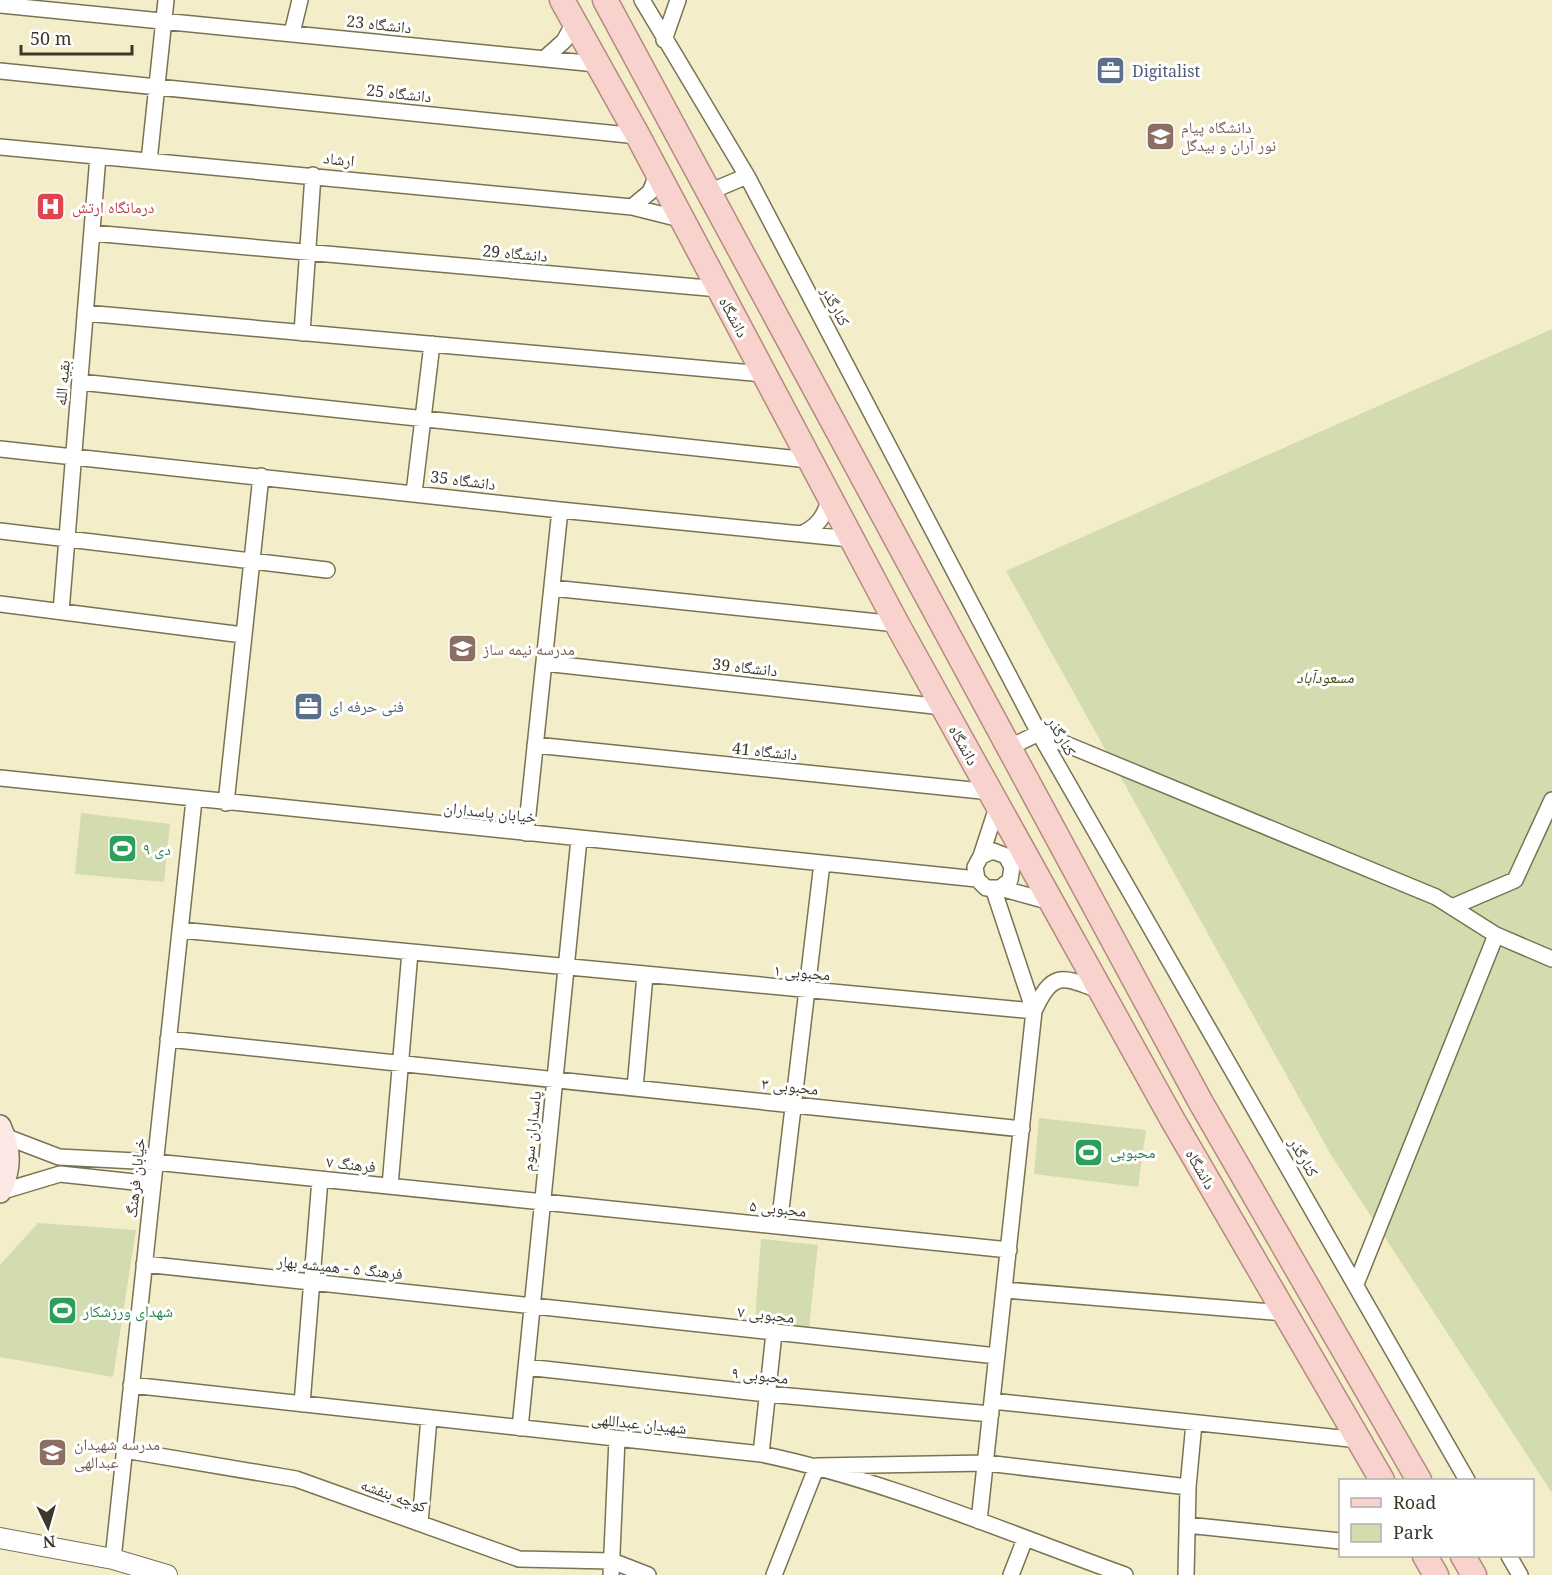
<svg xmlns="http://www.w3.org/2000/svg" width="1552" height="1575" font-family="'Noto Serif','Noto Naskh Arabic',serif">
  <rect width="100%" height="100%" fill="#f4edc9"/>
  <!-- green -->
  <path fill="#d2dcaf" d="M1552,329V1493L1331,1155L1006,571Z
    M81,813L170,824L164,882L75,874Z
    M1039,1118L1146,1130L1138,1187L1034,1174Z
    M38,1223L136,1230L113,1377L0,1357V1265Z
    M761,1239L818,1245L809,1327L755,1320Z"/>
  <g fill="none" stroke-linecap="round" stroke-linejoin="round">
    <defs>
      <path id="minor" d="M642,0L747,176L1039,733L1467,1480
        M0,5L596,64
        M292,33L300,0
        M664,40L678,0
        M545,58L564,41L574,23
        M0,71L638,136
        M0,147L632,207L680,219
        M149,161L166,0
        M709,192L747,176
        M632,207L650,192L657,175
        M92,233L719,289
        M85,313L764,374
        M302,333L313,175
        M80,382L809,460
        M0,449L560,510L851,539
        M414,493L432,344
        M0,531L327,570
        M801,534C819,526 824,516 830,499
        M552,588L897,624
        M0,604L243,635
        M61,612L98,156
        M544,663L943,707
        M535,745L991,792
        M1008,748L1039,733L1436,897L1496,935L1552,959
        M0,778L977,879
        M226,803L261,476
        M526,833L560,510
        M981,856L998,804
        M1000,888L1010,880L1012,867L1006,856L993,851L981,856L975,867L977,879L986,888H1000L1051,902
        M1452,907L1515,880L1552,800
        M180,930L1034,1011C1053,969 1063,977 1101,991
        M168,1039L1022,1129
        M635,1088L645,975
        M4,1136L59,1157L155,1162L1009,1250
        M390,1186L410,952
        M0,1192L60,1174L153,1184
        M779,1226L822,863
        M144,1264L997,1356
        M1356,1284L1496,935
        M1005,1290L1285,1313
        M526,1367L767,1394L991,1414
        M131,1385L761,1454C886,1480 1005,1532 1125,1575
        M992,1401L1359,1440
        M302,1404L320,1179
        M520,1428L579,839
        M124,1450L296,1479L519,1559L612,1561L648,1575
        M761,1454L774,1333
        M979,1521L1034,1011L993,888
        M420,1523L429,1418
        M1187,1525L1340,1541
        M1509,1556L1520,1575
        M113,1559L194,800
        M611,1575L617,1439
        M774,1575L817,1466L986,1463L1188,1487
        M1011,1575L1025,1539
        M1186,1575L1188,1487L1194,1423"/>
      <path id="tertiary" d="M0,1538L113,1559L167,1575"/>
      <path id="secondary" d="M0,1126C11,1150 11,1168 0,1192"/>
      <path id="primary" d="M562,0L638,136L897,624L1171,1117L1382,1480
        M605,0L1200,1101L1419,1480
        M1425,1556L1436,1575
        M1463,1556L1474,1575"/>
    </defs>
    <!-- minor casing -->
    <use href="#minor" stroke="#7a7352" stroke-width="18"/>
    <!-- tertiary casing -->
    <use href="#tertiary" stroke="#7a7352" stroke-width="22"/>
    <!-- secondary casing -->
    <use href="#secondary" stroke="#7a7352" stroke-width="24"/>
    <!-- primary casing -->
    <use href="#primary" stroke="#b48a7e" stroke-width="27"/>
    <!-- minor -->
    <use href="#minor" stroke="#fff" stroke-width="15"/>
    <!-- tertiary -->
    <use href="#tertiary" stroke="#fff" stroke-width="20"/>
    <!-- secondary -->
    <use href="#secondary" stroke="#fce9e6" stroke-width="21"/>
    <!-- primary -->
    <use href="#primary" stroke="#f8d3cd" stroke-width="24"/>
  </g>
  <!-- icons -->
  <defs>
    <symbol id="office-square" viewBox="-11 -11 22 22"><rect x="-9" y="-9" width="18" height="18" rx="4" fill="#5c6f8a" stroke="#fff"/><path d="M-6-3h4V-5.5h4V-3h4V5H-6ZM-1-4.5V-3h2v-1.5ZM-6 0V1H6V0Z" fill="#fff"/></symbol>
    <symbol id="university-square" viewBox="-11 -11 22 22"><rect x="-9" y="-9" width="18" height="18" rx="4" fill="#8d6e63" stroke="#fff"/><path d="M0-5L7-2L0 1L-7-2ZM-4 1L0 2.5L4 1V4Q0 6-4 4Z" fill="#fff"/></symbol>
    <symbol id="hospital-square" viewBox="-11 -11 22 22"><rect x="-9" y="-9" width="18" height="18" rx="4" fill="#e0444e" stroke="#fff"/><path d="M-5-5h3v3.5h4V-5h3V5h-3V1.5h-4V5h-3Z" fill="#fff"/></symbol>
    <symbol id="school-square" viewBox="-11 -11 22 22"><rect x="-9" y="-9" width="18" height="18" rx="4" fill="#8d6e63" stroke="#fff"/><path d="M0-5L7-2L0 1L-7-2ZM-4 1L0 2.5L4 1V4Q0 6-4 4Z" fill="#fff"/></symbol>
    <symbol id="stadium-square" viewBox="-11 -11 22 22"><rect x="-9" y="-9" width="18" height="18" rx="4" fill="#2e9e5b" stroke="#fff"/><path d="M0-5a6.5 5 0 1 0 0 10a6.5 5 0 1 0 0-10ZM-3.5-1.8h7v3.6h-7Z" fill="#fff"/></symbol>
  </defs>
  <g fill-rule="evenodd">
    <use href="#office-square" x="1094" y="54" width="33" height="33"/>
    <use href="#university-square" x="1144" y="120" width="33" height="33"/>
    <use href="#hospital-square" x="34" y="190" width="33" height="33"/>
    <use href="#school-square" x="446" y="632" width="33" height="33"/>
    <use href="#office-square" x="292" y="690" width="33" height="33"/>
    <use href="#stadium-square" x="106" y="832" width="33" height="33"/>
    <use href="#stadium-square" x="1072" y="1136" width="33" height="33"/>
    <use href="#stadium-square" x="46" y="1294" width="33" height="33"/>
    <use href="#school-square" x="36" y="1436" width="33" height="33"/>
  </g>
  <g text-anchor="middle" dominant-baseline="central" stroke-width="6" stroke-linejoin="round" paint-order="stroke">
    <!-- street labels -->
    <g font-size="16" fill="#3c392b" stroke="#fff">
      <text transform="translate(379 24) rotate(6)">دانشگاه 23</text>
      <text transform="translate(399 93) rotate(6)">دانشگاه 25</text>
      <text transform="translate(339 159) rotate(6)">ارشاد</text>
      <text transform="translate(515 253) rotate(5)">دانشگاه 29</text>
      <text transform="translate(836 306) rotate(62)">کنارگذر</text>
      <text transform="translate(734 317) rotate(62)">دانشگاه</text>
      <text transform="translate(62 383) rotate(-85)">بقیه الله</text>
      <text transform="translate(463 480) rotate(7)">دانشگاه 35</text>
      <text transform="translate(745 667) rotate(6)">دانشگاه 39</text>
      <text transform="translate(1062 736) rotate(61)">کنارگذر</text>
      <text transform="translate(964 745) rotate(61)">دانشگاه</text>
      <text transform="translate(765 751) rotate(6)">دانشگاه 41</text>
      <text transform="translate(490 812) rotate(6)">خیابان پاسداران</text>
      <text transform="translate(802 972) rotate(5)">محبوبی ۱</text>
      <text transform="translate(790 1086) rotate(6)">محبوبی ۳</text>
      <text transform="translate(531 1131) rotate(-84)">پاسداران سوم</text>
      <text transform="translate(1304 1157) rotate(60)">کنارگذر</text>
      <text transform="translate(351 1164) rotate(6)">فرهنگ ۷</text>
      <text transform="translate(1201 1169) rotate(60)">دانشگاه</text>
      <text transform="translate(135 1178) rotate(-84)">خیابان فرهنگ</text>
      <text transform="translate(778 1208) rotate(6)">محبوبی ۵</text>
      <text transform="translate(340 1267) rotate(6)">فرهنگ ۵ - همیشه بهار</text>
      <text transform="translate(766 1314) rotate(6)">محبوبی ۷</text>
      <text transform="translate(760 1375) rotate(6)">محبوبی ۹</text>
      <text transform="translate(639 1423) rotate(6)">شهیدان عبداللهی</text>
      <text transform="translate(394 1495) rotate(20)">کوچه بنفشه</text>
    </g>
    <!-- service labels -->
    <g font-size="16" fill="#4e5e75" stroke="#fff" text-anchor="start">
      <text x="1132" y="71">Digitalist</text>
      <text x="329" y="706">فنی حرفه ای</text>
    </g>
    <!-- education labels -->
    <g font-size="16" fill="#785e54" stroke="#fff" text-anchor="start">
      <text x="1181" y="127">دانشگاه پیام<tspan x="1181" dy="18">نور آران و بیدگل</tspan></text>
      <text x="483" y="649">مدرسه نیمه ساز</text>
      <text x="74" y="1444">مدرسه شهیدان<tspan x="74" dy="18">عبدالهی</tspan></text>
    </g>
    <!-- health labels -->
    <g font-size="16" fill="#be3a42" stroke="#fff" text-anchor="start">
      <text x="72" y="207">درمانگاه ارتش</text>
    </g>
    <!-- park labels -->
    <g font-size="16" font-style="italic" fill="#444c19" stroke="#fff">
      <text x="1325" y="677">مسعودآباد</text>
    </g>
    <!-- leisure labels -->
    <g font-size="16" fill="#27864d" stroke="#fff" text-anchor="start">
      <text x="143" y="849">۹ دی</text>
      <text x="1110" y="1152">محبوبی</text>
      <text x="83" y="1311">شهدای ورزشکار</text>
    </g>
  </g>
  <!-- legend -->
  <rect x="1339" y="1479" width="195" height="78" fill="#ffffff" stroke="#b1b0aa" stroke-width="1.5"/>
  <rect x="1351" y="1498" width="30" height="9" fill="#f8d3cd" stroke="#b1b0aa" stroke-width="1.5"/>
  <text x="1393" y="1509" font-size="18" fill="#3c392b">Road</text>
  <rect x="1351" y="1524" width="30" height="18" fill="#d2dcaf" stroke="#b1b0aa" stroke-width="1.5"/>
  <text x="1393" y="1539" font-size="18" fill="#3c392b">Park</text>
  <!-- north arrow -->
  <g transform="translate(48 1527) rotate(175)" stroke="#ffffff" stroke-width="4.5" paint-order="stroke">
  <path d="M0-4.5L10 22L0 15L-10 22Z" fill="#3c392b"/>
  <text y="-9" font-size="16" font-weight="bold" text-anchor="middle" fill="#3c392b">N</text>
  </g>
  <!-- scale -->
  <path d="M21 45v9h111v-9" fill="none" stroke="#3c392b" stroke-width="3"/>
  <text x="30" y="45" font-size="18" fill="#3c392b" stroke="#ffffff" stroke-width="4.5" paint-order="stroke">50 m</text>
</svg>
